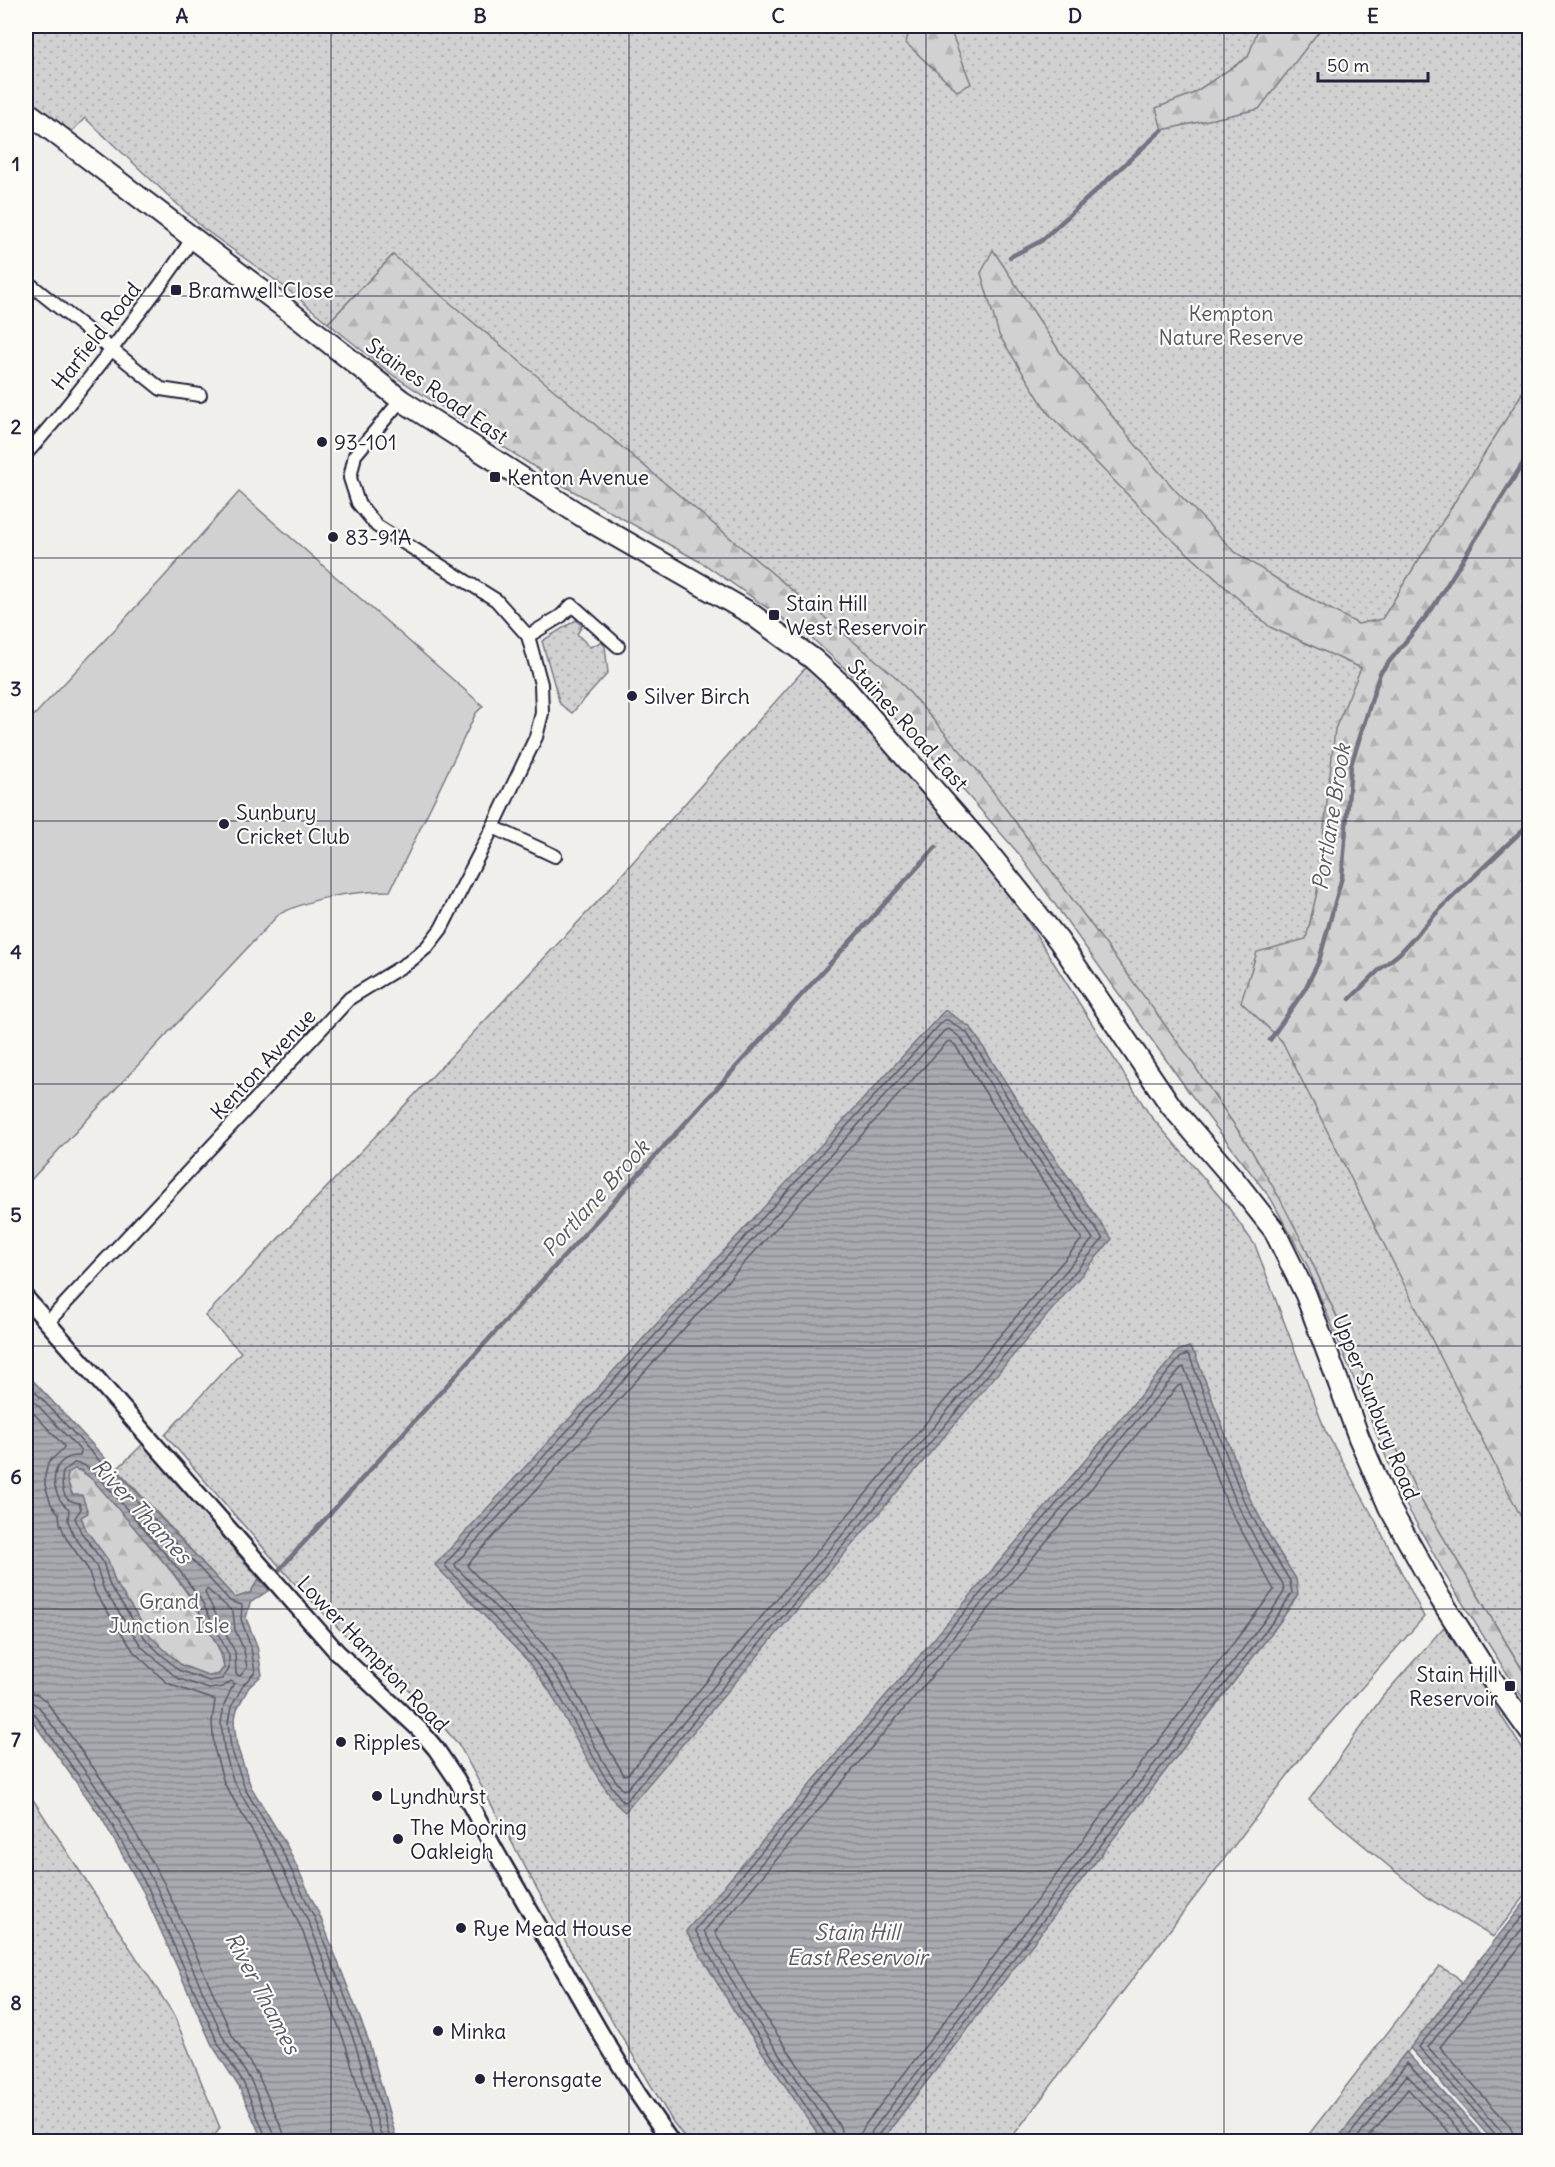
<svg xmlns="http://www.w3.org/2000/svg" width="1555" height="2167" font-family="Delius,sans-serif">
  <defs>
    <pattern id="green-dots" width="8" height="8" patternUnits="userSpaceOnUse" patternTransform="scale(1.5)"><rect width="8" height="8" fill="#d2d1d1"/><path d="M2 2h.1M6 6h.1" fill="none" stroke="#b4b3b4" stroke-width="1.8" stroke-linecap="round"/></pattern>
    <pattern id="forest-firs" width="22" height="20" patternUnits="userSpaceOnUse" patternTransform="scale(1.5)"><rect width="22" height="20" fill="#d2d1d1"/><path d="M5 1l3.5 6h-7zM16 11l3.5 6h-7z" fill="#b4b3b4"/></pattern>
    <pattern id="water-rules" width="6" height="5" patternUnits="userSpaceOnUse" patternTransform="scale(1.5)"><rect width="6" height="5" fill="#a9a9b0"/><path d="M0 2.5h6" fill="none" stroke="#898990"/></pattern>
  </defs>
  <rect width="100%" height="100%" fill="#f0efec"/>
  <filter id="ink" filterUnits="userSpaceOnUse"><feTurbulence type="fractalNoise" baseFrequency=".0167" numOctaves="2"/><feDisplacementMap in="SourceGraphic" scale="12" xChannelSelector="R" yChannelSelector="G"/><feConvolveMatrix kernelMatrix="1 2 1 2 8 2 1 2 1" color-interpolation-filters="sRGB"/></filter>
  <g filter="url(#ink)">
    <!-- green -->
    <path fill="url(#green-dots)" stroke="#7a7a86" stroke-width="1.5" fill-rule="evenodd" d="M26,26H1529V1681L1418,1495L1304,1245L977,770L393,255L328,323L282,285L204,229L85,118L63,140L26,111Z
      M576,620L582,626L577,634L590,647L601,642L605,646L608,673L572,713L560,704L542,641Z
      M807,666L946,815L1011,895L1149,1114L1226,1204L1255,1245L1325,1430L1375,1520L1424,1617L1307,1750L1009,2141H881L1282,1619L1296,1579L1271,1539L1249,1497L1195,1354L733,2009L823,2141H687L673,2122L574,1957L459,1745L416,1696L361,1651L295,1584L165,1435L241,1352L205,1316L601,898ZM945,1011L971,1028L1042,1140L1111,1239L573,1730L549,1690L527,1660L436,1565Z
      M143,1444L260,1580L250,1593L235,1598L117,1469Z
      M1444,1627L1529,1759V1891L1493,1937L1426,1897L1309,1800L1383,1696Z
      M26,1789L174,2015L220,2128L211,2141H26V2111L31,2098L32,2079L30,2056L26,2042Z
      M1439,1966L1456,1976L1462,1983L1337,2141L1303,2142Z"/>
    <!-- forest -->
    <path fill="url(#forest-firs)" stroke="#7a7a86" stroke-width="1.5" d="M910,26H949L971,84L957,91L906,43Z
      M1259,26H1323L1259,109L1162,130L1156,108L1192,94L1248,57Z
      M993,250L1062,355L1135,444L1176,491L1235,552L1291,588L1358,624L1382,619L1529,382V1533L1282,1041L1241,1002L1257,952L1306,939L1317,892L1335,729L1361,668L1270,627L1166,534L1048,413L999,335L981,273Z
      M393,255L897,678L977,770L1185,1052L1250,1148L1279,1197L1304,1245L1418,1495L1529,1681V1708L1453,1588L1405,1503L1307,1265L1271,1199L1189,1092L1019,854L957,783L870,692L814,640L704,564L564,486L394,376L328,323Z
      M74,1469C87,1472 97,1484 106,1494C142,1538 183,1578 209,1630C216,1643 222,1653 224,1668L219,1674L210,1676L181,1665L151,1638L115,1582L108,1560L86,1530L67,1480L68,1473Z"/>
    <!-- pitch -->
    <path fill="#d2d1d1" stroke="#7a7a86" stroke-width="1.5" d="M239,492L483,706L476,713L390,891C347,892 318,896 279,914L26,1185V724L163,578Z"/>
    <!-- water -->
    <path fill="url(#water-rules)" stroke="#737381" stroke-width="1.5" fill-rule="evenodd" d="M945,1010L971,1028L1042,1140L1112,1239L625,1812L616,1804L598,1778L549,1690L527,1660L435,1565Z
      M1189,1347L1195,1354L1249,1497L1271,1539L1296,1579L1298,1594L1282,1619L881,2141H823L733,2009L686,1931L1178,1351Z
      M26,1373L235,1598L250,1593L258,1580H260L269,1590L250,1603L246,1618L257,1646L262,1675L249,1687L237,1709L234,1723L237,1746L251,1787L287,1846L320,1916L368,2039L397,2141H263L239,2087L212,2045L144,1893L101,1817L26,1712ZM74,1469L81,1470L94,1481L174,1574L195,1603L223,1656L224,1668L219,1674L210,1676L181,1665L151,1637L115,1582L108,1560L86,1530L81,1517L88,1513L82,1495H72L67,1480L68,1473Z
      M1529,1897V2141H1493L1410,2048Z
      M1406,2052L1488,2141H1336Z"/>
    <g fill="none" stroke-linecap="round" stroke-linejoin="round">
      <!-- shore -->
      <path stroke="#58586a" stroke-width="1.5" d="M944,1020H948L967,1033L1037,1144L1103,1239L626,1801L623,1802L603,1774L554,1686L531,1656L446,1567L445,1564Z
        M949,1029L961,1038L1031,1148L1093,1239L627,1789L623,1790C597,1759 583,1717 561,1683C532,1640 491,1604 456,1567L455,1564L945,1030Z
        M950,1041L955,1045L1024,1153L1082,1239L628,1774L624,1775L567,1677L544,1645L468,1567V1564L947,1042Z
        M26,1382L230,1601L242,1605L241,1619L251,1648L255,1672L244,1684L231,1707L228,1723L231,1748L245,1789L281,1849L316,1921L362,2041L391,2142
        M26,1393L81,1451L80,1456C48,1454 48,1495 69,1509L68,1521L74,1536L96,1565L104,1590L142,1647L177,1678L209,1689L223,1687L231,1681L234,1683L224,1705L221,1723L224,1749L233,1780L275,1853L310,1925L355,2043L383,2142
        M26,1405L64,1446L63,1449L48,1463L45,1476V1485L51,1504L59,1514L60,1523L66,1538L88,1569L96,1594L134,1652L166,1682L174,1686L215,1700L212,1722L214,1748L224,1783L267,1857L302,1930L346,2046L374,2142
        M74,1463L84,1465L99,1477L179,1570L201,1600L229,1655V1669L222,1679L209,1681L178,1670L147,1641L110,1586L103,1562L81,1532L75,1518L81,1509L79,1503C76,1502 72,1502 69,1500C62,1496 61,1480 63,1472Z
        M207,1589L233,1612L235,1630L244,1650L247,1668L240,1676L236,1674L235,1652L205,1593Z
        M26,1692L37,1694L46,1701L119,1804L164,1883L232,2035L259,2077L283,2131L284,2142
        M26,1701L33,1703L39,1707L112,1809L156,1886L224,2039L251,2081L274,2135L275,2142
        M26,1709L33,1712L106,1814L149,1890L218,2043L244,2084L268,2142
        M827,2142L826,2136L738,2006L695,1930L1181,1357L1187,1354L1190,1357L1243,1499L1266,1542L1290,1581L1292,1593L1277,1616L878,2135L877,2142
        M835,2142L833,2132L744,2002L704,1931L1181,1368L1184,1367L1236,1502L1259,1546L1283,1584L1284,1592L1271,1612L872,2131L869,2142
        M844,2142L840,2127L752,1997L715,1932L1178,1386L1181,1385L1228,1506L1274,1590L865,2125L861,2133L860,2142
        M1344,2142L1407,2063L1480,2142
        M1354,2142L1407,2075L1470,2142
        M1365,2142L1408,2089L1458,2142
        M1497,2142L1496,2135L1419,2047L1530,1907
        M1505,2142L1501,2131L1428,2047L1530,1919
        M1514,2142L1513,2133L1509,2125L1440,2047L1530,1934"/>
      <!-- stream -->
      <path stroke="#737381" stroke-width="4.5" d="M1010,257L1041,241L1162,130
        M1350,999L1380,969L1400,953L1441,908L1530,823
        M1270,1040L1305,989L1319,961L1342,877L1351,765L1380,673L1432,609L1530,452
        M279,1570L936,847"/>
      <defs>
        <path id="minor" d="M26,281L161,389L200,395
          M26,454C65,411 101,364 136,317C156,291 176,265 193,237
          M528,636L561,616L572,605L618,646
          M493,827L555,856
          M47,1323L350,998L409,962L427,947L441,929L493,827L536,737L542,713L541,684L528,636L496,600L377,526L358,503L350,478L355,455L401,400"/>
        <path id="tertiary" d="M26,1298L337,1652L420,1730L436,1749L457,1780L496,1852L601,2034L638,2094L671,2142"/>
        <path id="trunk" d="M26,111L298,318L401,400L588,520L750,613L813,659L845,688L987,851L1059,941L1171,1106L1233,1178L1274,1230L1306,1295L1359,1438L1389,1507L1440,1598L1486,1671L1530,1732"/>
      </defs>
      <!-- minor casing -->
      <use href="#minor" stroke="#22223b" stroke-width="16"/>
      <!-- tertiary casing -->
      <use href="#tertiary" stroke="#22223b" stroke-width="20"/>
      <!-- trunk casing -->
      <use href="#trunk" stroke="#22223b" stroke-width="24"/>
      <!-- minor -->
      <use href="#minor" stroke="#fdfcf7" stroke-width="12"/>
      <!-- tertiary -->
      <use href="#tertiary" stroke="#fdfcf7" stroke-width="15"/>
      <!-- trunk -->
      <use href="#trunk" stroke="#fdfcf7" stroke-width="20"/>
    </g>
  </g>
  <!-- grid -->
  <path fill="none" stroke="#22223b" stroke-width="1.5" stroke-opacity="0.55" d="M331,26V2142M629,26V2142M926,26V2142M1224,26V2142M26,296H1530M26,558H1530M26,821H1530M26,1084H1530M26,1346H1530M26,1609H1530M26,1871H1530"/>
  <!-- markers -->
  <g fill="#22223b" stroke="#fdfcf7" stroke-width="2">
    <rect x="170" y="284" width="12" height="12" rx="3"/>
    <circle cx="322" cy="442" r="6"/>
    <rect x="489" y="471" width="12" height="12" rx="3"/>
    <circle cx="333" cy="537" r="6"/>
    <rect x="768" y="609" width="12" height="12" rx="3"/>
    <circle cx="632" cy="696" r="6"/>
    <circle cx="224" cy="824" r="6"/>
    <rect x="1504" y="1680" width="12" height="12" rx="3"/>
    <circle cx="341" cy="1742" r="6"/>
    <circle cx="377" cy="1796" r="6"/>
    <circle cx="398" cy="1839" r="6"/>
    <circle cx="461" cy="1928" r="6"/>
    <circle cx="438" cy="2031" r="6"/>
    <circle cx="480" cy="2079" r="6"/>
  </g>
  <g text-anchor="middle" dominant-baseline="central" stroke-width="4.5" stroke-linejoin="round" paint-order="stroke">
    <!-- poi labels -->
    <g font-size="21" fill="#22223b" stroke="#fdfcf7" text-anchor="start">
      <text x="188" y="290">Bramwell Close</text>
      <text x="334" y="442">93-101</text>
      <text x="507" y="477">Kenton Avenue</text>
      <text x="345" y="537">83-91A</text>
      <text x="786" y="603">Stain Hill<tspan x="786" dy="24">West Reservoir</tspan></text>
      <text x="644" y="696">Silver Birch</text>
      <text x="236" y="812">Sunbury<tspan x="236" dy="24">Cricket Club</tspan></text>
      <text x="1498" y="1674" text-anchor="end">Stain Hill<tspan x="1498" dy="24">Reservoir</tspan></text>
      <text x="353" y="1742">Ripples</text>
      <text x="389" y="1796">Lyndhurst</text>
      <text x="410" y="1827">The Mooring<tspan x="410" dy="24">Oakleigh</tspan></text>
      <text x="473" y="1928">Rye Mead House</text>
      <text x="450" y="2031">Minka</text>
      <text x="492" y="2079">Heronsgate</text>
    </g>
    <!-- park labels -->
    <g font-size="21" fill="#575768" stroke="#fdfcf7">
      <text x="1231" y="313">Kempton<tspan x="1231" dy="24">Nature Reserve</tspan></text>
      <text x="169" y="1601">Grand<tspan x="169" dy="24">Junction Isle</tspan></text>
    </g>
    <!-- street labels -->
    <g font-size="21" fill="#22223b" stroke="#fdfcf7">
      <text transform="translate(96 336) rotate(-52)">Harfield Road</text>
      <text transform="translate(437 391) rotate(35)">Staines Road East</text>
      <text transform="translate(908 725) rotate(48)">Staines Road East</text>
      <text transform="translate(263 1064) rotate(-47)">Kenton Avenue</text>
      <text transform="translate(1376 1407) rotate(68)">Upper Sunbury Road</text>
      <text transform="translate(373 1654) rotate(46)">Lower Hampton Road</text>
    </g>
    <!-- water labels -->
    <g font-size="22" font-style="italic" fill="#58586a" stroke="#fdfcf7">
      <text transform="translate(1331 817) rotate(-81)">Portlane Brook</text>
      <text transform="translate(595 1198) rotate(-48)">Portlane Brook</text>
      <text transform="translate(142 1511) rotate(47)">River Thames</text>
      <text x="857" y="1932">Stain Hill<tspan x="857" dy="25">East Reservoir</tspan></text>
      <text transform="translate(263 1993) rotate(62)">River Thames</text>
    </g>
  </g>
  <!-- margin -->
  <rect width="1555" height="2167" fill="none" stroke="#fdfcf7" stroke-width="66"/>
  <!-- scale -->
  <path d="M1318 72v9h110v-9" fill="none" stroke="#22223b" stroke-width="3"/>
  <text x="1327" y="72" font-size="18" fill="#22223b" stroke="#fdfcf7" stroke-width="4.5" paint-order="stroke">50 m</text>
  <rect x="33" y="33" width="1489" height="2101" fill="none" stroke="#22223b" stroke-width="2"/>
  <g font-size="20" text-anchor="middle" font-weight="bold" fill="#22223b">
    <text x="182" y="23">A</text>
    <text x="480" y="23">B</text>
    <text x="778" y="23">C</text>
    <text x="1075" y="23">D</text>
    <text x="1373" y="23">E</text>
    <text x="16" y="171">1</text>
    <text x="16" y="434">2</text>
    <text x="16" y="696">3</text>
    <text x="16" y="959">4</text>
    <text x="16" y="1222">5</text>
    <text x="16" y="1484">6</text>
    <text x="16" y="1747">7</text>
    <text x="16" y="2010">8</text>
  </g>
</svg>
